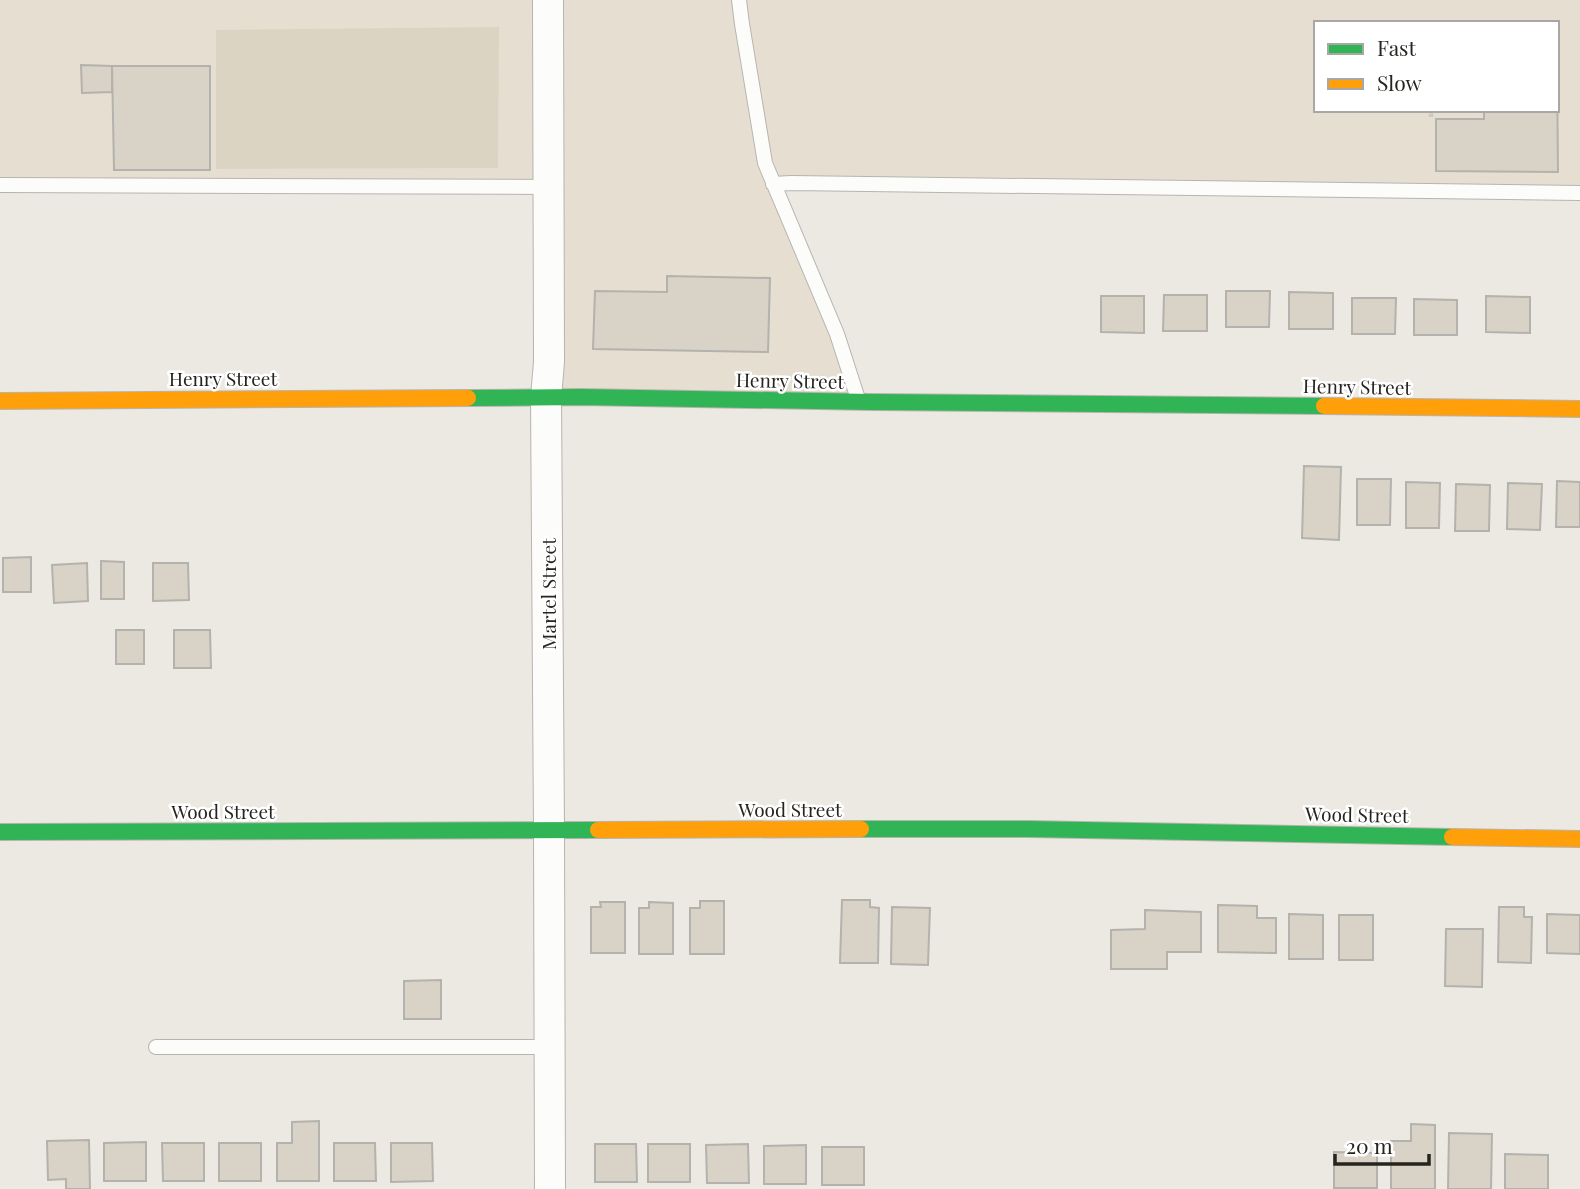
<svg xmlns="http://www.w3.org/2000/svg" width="1580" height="1189" font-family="'Playfair Display',serif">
  <rect width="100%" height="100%" fill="#ece9e2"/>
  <!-- built -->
  <path fill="#e6dfd1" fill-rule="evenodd" d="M0,0H1580V193L774,184L859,402L546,397L549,188L0,185ZM1316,23H1557V110H1316Z"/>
  <!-- green -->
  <path fill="#dcd4c2" d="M499,27L498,168L216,169V30Z"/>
  <!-- building -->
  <path fill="#d8d2c7" stroke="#b4b2ad" stroke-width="2" d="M1557,61L1558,172L1436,171V119H1484V110H1557Z
    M81,65L112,66V92L82,93Z
    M112,66H210V170H114Z
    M667,276L770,278L768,352L593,349L595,291L667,292Z
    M1226,291H1270L1269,327H1226Z
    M1289,292L1333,293V329H1289Z
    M1164,295H1207V331H1163Z
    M1101,296H1144V333L1101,332Z
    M1486,296L1530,297V333L1486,332Z
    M1352,298H1396L1395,334H1352Z
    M1414,299L1457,300V335H1414Z
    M1304,466L1341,467L1339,540L1302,538Z
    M1357,479H1391L1390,525H1357Z
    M1557,481L1580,482V527H1556Z
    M1406,482L1440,483L1439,528H1406Z
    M1508,483L1542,484L1540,530L1507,529Z
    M1456,484L1490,485L1489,531H1455Z
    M31,557V592H3V558Z
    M101,561L124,562V599H101Z
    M87,563L88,601L54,603L52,565Z
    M153,563H188L189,600L153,601Z
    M116,630H144V664H116Z
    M174,630H210L211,668H174Z
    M842,900H870V907L879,908L878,963H840Z
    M700,901H724V954H690V908H700Z
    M600,902H625V953H591V907H601Z
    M649,902L673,903V954H639V908H649Z
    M1218,905L1257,906V918H1276V953L1218,952Z
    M892,907L930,908L928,965L891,964Z
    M1499,907H1524V917H1532L1531,963L1498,962Z
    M1145,910L1201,912V952H1167V969H1111V930L1145,929Z
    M1289,914L1323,915V959H1289Z
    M1547,914L1580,915V954L1547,953Z
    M1339,915H1373V960H1339Z
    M1446,929H1483L1482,987L1445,986Z
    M441,980V1019H404V981Z
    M319,1121V1181H277V1143H292V1122Z
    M1411,1124L1435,1125V1189H1391V1141H1411Z
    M1449,1133L1492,1134L1491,1189H1448Z
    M89,1140L90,1189H66V1179L48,1180L47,1141Z
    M146,1142V1181H104V1143Z
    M162,1143H204V1181H163Z
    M219,1143H261V1181H219Z
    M334,1143H375L376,1181H334Z
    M391,1143H432L433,1181L391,1182Z
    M595,1144H636L637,1182H595Z
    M648,1144H690V1182H648Z
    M748,1144L749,1183H707L706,1145Z
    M806,1145V1184H764V1146Z
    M822,1147H864V1185H822Z
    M1334,1152L1377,1153V1188H1334Z
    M1505,1154L1548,1155V1189H1505Z"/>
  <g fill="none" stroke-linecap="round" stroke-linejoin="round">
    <defs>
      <path id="lane" d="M739,0L742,24L765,163L837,334L858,399
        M773,184L791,183L1580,193
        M0,185L549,187
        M156,1047H550"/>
      <path id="street" d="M548,0L549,362L546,397L549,831L550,1189"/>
      <path id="fast" d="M468,398L581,397L871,402L1324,406
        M861,829H1028L1452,837
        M0,832L598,830"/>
      <path id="slow" d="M0,401L468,398
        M1324,406L1580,409
        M598,830L861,829
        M1452,837L1580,839"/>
    </defs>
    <!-- lane casing -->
    <use href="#lane" stroke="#b7b4af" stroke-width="16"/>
    <!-- street casing -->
    <use href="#street" stroke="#b7b4af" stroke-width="32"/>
    <!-- fast casing -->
    <use href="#fast" stroke="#b7b4af" stroke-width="18"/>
    <!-- slow casing -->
    <use href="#slow" stroke="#b7b4af" stroke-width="18"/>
    <!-- path -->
    <path stroke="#cac9c6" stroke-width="4.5" stroke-dasharray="3.5 5" stroke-linecap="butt" d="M1431,117V110"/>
    <!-- lane -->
    <use href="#lane" stroke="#fcfcfb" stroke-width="14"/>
    <!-- street -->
    <use href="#street" stroke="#fcfcfb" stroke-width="30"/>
    <!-- fast -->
    <use href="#fast" stroke="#30b455" stroke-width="16"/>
    <!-- slow -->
    <use href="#slow" stroke="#ff9f0a" stroke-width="16"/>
  </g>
  <g text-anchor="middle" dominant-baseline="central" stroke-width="5" stroke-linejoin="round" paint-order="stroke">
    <!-- street labels -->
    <g font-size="19" fill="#26241f" stroke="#fff">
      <text x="223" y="378">Henry Street</text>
      <text transform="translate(790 380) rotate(1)">Henry Street</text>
      <text transform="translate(1357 386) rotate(1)">Henry Street</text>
      <text transform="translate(548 594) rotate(-90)">Martel Street</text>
      <text x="790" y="809">Wood Street</text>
      <text x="223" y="811">Wood Street</text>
      <text transform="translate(1357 814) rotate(1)">Wood Street</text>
    </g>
  </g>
  <!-- legend -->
  <rect x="1314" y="21" width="245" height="91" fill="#ffffff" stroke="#a8a7a5" stroke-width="2"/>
  <rect x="1328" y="44" width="35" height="10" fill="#30b455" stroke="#a8a7a5" stroke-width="2"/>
  <text x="1377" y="56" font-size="21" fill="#26241f">Fast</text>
  <rect x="1328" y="79" width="35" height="10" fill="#ff9f0a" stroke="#a8a7a5" stroke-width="2"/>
  <text x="1377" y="91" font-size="21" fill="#26241f">Slow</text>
  <!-- scale -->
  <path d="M1335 1154v10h94v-10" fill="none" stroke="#26241f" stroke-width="3.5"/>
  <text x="1346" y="1154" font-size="21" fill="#26241f" stroke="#ffffff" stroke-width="5" paint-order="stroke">20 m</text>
</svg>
